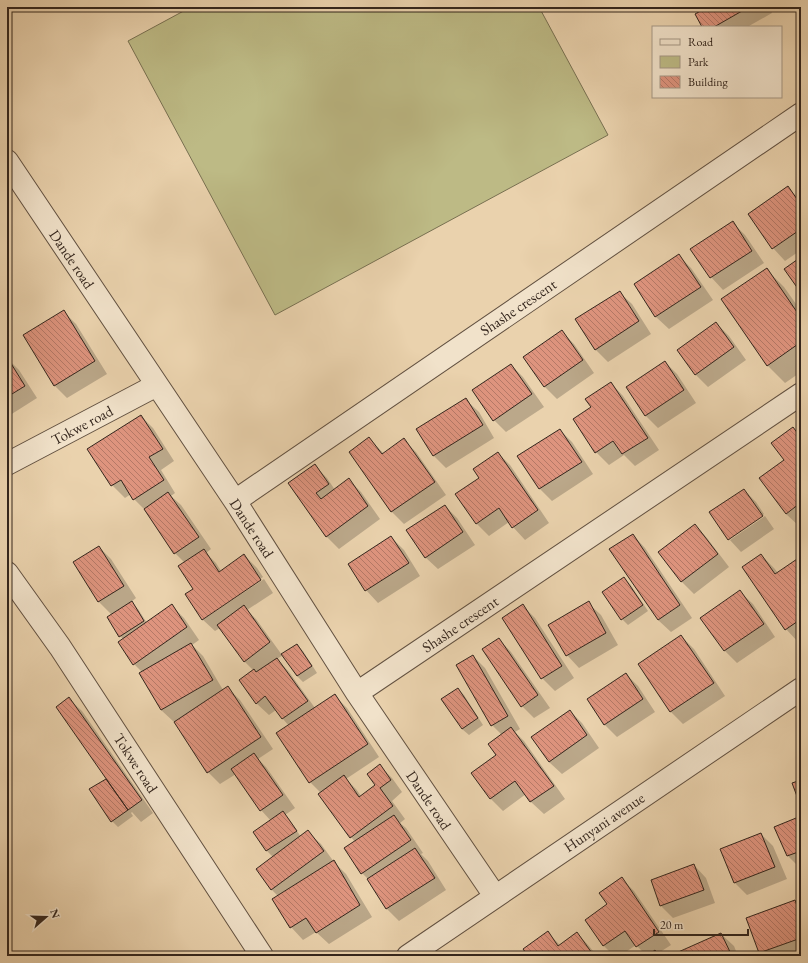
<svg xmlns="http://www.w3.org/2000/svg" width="808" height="963" font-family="'EB Garamond',serif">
  <defs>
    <pattern id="building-back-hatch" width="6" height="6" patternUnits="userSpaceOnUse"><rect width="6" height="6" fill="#de947e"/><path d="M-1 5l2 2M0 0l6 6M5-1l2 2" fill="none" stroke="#b57967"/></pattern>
  </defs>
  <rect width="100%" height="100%" fill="#ead2ad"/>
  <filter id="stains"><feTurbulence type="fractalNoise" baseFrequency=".005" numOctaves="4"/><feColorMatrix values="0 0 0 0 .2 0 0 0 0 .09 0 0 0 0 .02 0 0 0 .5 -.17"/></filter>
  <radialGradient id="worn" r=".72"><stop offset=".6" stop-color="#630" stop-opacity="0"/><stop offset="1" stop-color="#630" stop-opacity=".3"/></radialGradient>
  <!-- park -->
  <path fill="#bdba85" stroke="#787051" d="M191,7H539L608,135L275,315L128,41Z"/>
  <!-- shadow -->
  <path fill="#0003" d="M706,7H769L772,13L749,26L750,27H703L707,8Z
    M801,170V177L798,172Z
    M788,188L801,201V250L785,261L773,248Z
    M733,223L745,235L764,263L723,290L711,277Z
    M679,256L691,268L713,300L669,329L656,317L635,285Z
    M766,269L784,287L801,311V372L785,383L767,365Z
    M619,292L632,304L651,334L608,362L595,349Z
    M64,312L76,324L107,374L67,398L55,386L25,335Z
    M716,323L729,336L746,360L708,387L696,375L679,351Z
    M562,332L574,344L594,373L557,399L544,386Z
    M7,358L19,370L37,398L7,417Z
    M665,362L677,374L696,403L658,428L645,415Z
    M511,365L523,377L544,407L506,432L494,420Z
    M611,383L623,396L659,450L635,466L624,455L609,465L596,452L574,420L592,408Z
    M466,400L479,412L494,438L446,468L434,456L418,430Z
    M141,416L153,428L174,461L161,470L175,493L171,496L181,505L211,549L206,553L216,563L221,571L244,555L257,568L263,577L204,617V619L264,579L273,593L247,610L256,619L282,655L297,645L303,651L317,673L303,682L297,676L283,655L277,659L289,672L315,708L334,695L347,708L379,757L346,779L356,789L361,796L376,786L380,766L392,778L402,792L392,801L405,819L400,823L406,828L423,853L421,854L428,861L446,890L399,921L386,908L368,879L362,873L345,848L355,842L351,837L321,793L310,782L289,726L283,719L276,710L269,715L256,703L254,671L244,661L220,628L215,631L202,619L195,589L185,563L175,553L146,511L134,499L131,494L125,498L112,485Z
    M793,428L801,436V525L799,526L786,514V460Z
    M560,430L572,442L593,474L552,501L540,489L519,457Z
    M369,438L384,454L404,440L416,452L446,495L404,524L392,512L350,452Z
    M498,453L510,465L549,523L525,540L513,527L509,522L489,536L476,523L481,478Z
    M314,465L327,478L335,490L349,480L361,492L380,519L339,549L326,536L289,483Z
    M744,490L756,502L764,514L730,538V540L765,516L774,529L741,552L729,539Z
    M445,506L457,518L475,545L438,569L425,557Z
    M695,525L707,538L729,567L694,594L682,582Z
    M633,535L645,548L692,618L671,632L658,620Z
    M391,537L404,550L420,576L378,603L366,590Z
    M99,547L111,559L136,598L131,602L138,609L147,623L172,606L184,618L199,640L192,645L203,656L223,690L227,687L240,700L273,749L258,759L266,767L295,808L285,815L289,819L301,837L308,832L321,844L334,862L346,874L372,917L329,944L316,932L303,940L291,927L278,896L271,889L273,857L267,851L255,832L271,821L261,810L236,774L220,784L208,772L175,722H174L161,710L140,674L142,672L134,664L123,639L120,636L112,615L99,602L74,563Z
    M761,555L774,568L778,573L801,559V640L798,642L786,629L743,568Z
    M624,578L630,584L648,611L628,625L622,619Z
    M740,592L753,604L775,637L737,663L725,651L702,618Z
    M588,603L601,615L618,645L579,668L567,655Z
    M523,606L535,618L574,678L555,691L542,678L503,618Z
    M681,636L694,649L725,696L683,724L671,712L639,664Z
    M499,639L511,652L550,708L534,718L522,706Z
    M473,656L485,668L520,729L515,732L524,741L565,799L544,814L531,802L526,794L503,811L490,798L497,755L502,735L492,725L457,665Z
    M626,674L638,686L655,712L617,737L604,724Z
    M458,689L464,695L483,725L469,735L462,729Z
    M69,699L82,711L153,813L141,822L132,812L131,813L133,816L118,827L112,821L91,790L107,779Z
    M570,711L582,723L599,748L562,774L549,762L532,737Z
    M801,817V868H800L788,856Z
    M761,834L773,846L787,879L747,895L735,883L722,850Z
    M694,865L706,878L715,903L673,918L661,906Z
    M622,879L634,891L671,945L657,954L659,956H647L636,945L620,956H614L604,946L586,920L608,904Z
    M795,901L801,907V954L796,956H764L760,952Z
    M548,933L560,945L577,933L589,946L597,956H529Z
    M721,934L734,946L738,956H678Z"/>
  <!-- building -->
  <path fill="url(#building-back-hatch)" stroke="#34261d" d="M708,7H749L714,27H702L695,14Z
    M788,186L801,205V229L772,249L748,214Z
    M733,221L752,251L710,278L690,249Z
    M679,254L701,287L655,317L634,284Z
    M801,257V293L784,269Z
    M767,268L801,318V342L767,366L721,299Z
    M620,291L639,321L595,350L575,319Z
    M64,310L95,361L54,386L23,335Z
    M716,322L734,347L695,375L677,350Z
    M562,330L583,360L544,387L523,357Z
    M7,357L25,386L7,397Z
    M665,361L684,390L645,416L626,387Z
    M511,364L532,394L493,421L472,390Z
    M611,382L648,438L622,454L613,441L595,453L573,419L591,407L585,399Z
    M466,398L483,425L433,456L416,429Z
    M141,415L163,449L149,457L164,480L133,500L121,480L111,486L87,449Z
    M793,427L801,438V507L799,504L786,514L759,478L784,460L771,443Z
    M560,429L582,462L539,489L517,456Z
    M369,437L382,454L404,438L435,482L391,512L349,452Z
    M498,452L538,510L512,528L499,508L476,524L455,494L479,478L473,469Z
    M315,464L329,484L316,493L321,499L349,478L368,506L326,537L288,483Z
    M744,489L763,516L728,540L709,512Z
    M168,492L199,537L174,554L144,509Z
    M445,505L463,532L425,558L406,530Z
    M695,524L718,554L681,582L658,552Z
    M633,534L680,605L658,620L609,549Z
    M391,536L409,563L365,591L348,564Z
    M99,546L124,586L98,602L73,562Z
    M204,549L219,572L244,554L261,580L202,620L185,594L193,589L178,566Z
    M761,554L775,574L800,557L801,558V619L785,630L742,567Z
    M624,577L643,605L621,620L602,592Z
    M740,590L764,624L724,651L700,618Z
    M132,601L144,621L119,637L107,617Z
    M589,601L606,633L566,656L548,625Z
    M172,604L187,627L133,665L118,642Z
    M523,604L562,666L541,679L502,618Z
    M244,605L270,642L244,662L217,625Z
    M681,635L714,683L670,712L638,664Z
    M499,638L538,695L521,707L482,649Z
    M191,643L213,680L161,710L139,673Z
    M297,644L312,666L297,676L281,654Z
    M473,655L508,716L491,726L456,665Z
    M277,658L308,701L282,719L265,696L256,704L239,680L254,669L256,672Z
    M626,673L643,699L604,725L587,699Z
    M228,686L261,737L207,773L174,722Z
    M458,688L478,718L462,729L441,699Z
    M335,694L368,744L309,783L276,733Z
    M69,697L142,800L128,810L56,707Z
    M570,710L587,735L549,762L531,737Z
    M511,727L554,786L530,802L515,781L490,799L471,773L496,755L488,744Z
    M254,753L283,795L260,811L231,769Z
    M380,764L391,780L380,788L393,806L350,838L318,794L344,775L359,797L375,785L367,774Z
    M106,779L128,810L111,822L89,789Z
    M801,780V807L792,783Z
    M283,811L297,831L266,851L253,832Z
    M394,815L411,840L361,874L344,848Z
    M801,816V851L787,856L774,827Z
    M308,830L324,851L271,890L256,869Z
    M761,833L775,867L734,883L720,849Z
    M415,848L435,878L386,909L367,879Z
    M334,860L360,905L316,933L306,918L290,928L272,899Z
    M694,864L704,890L660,906L651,880Z
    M622,877L659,932L636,947L625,931L603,946L585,920L607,904L599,893Z
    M795,900L801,916V938L759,953L746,918Z
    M548,931L558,946L577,932L594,956H528L523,949Z
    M721,933L732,956H677L676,953Z
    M655,950L659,956H647Z"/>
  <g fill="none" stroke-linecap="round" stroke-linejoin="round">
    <defs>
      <path id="minor" d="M7,161L235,501L357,693L495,896
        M7,464L157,385
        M235,501L801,114
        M7,573L60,647L262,956
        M357,693L801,394
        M408,956L801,689"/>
    </defs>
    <!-- minor casing -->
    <use href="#minor" stroke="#625141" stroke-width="24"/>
    <!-- minor -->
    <use href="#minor" stroke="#f1e2ca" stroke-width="22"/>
  </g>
  <g text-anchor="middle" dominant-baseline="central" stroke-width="3" stroke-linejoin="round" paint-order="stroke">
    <!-- street labels -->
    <g font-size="15" fill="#34261d" stroke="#f1e2ca">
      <text transform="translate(72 259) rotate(56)">Dande road</text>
      <text transform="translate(518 307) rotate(-34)">Shashe crescent</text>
      <text transform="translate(82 425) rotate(-28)">Tokwe road</text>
      <text transform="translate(252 528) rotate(57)">Dande road</text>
      <text transform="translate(460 624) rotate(-34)">Shashe crescent</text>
      <text transform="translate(136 763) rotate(57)">Tokwe road</text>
      <text transform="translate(429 800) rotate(56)">Dande road</text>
      <text transform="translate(604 822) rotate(-34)">Hunyani avenue</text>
    </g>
  </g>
  <!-- margin -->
  <rect width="808" height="963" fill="none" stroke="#ead2ad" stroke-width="24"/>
  <rect x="8" y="8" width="792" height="947" fill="none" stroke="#34261d" stroke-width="2"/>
  <rect x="12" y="12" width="784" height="939" fill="none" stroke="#34261d"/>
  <!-- legend -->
  <rect x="652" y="26" width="130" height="72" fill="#f1e2ca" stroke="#a59785"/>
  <rect x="660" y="39" width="20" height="6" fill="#f1e2ca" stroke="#a59785"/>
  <text x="688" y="46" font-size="12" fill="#34261d">Road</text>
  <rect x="660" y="56" width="20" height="12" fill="#bdba85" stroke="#a59785"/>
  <text x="688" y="66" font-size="12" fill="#34261d">Park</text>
  <rect x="660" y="76" width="20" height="12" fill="url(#building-back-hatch)" stroke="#a59785"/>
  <text x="688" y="86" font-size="12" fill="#34261d">Building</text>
  <!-- north arrow -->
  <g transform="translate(46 917) rotate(70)" stroke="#f1e2ca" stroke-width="3" paint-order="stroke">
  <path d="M0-3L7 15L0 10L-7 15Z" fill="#34261d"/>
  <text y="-6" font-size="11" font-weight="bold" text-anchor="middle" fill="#34261d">N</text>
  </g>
  <!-- scale -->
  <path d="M654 929v6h94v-6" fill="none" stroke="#34261d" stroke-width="2"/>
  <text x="660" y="929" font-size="12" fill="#34261d" stroke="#f1e2ca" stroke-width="3" paint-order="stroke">20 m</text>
  <rect width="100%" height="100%" filter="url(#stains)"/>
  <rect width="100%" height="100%" fill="url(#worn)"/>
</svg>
